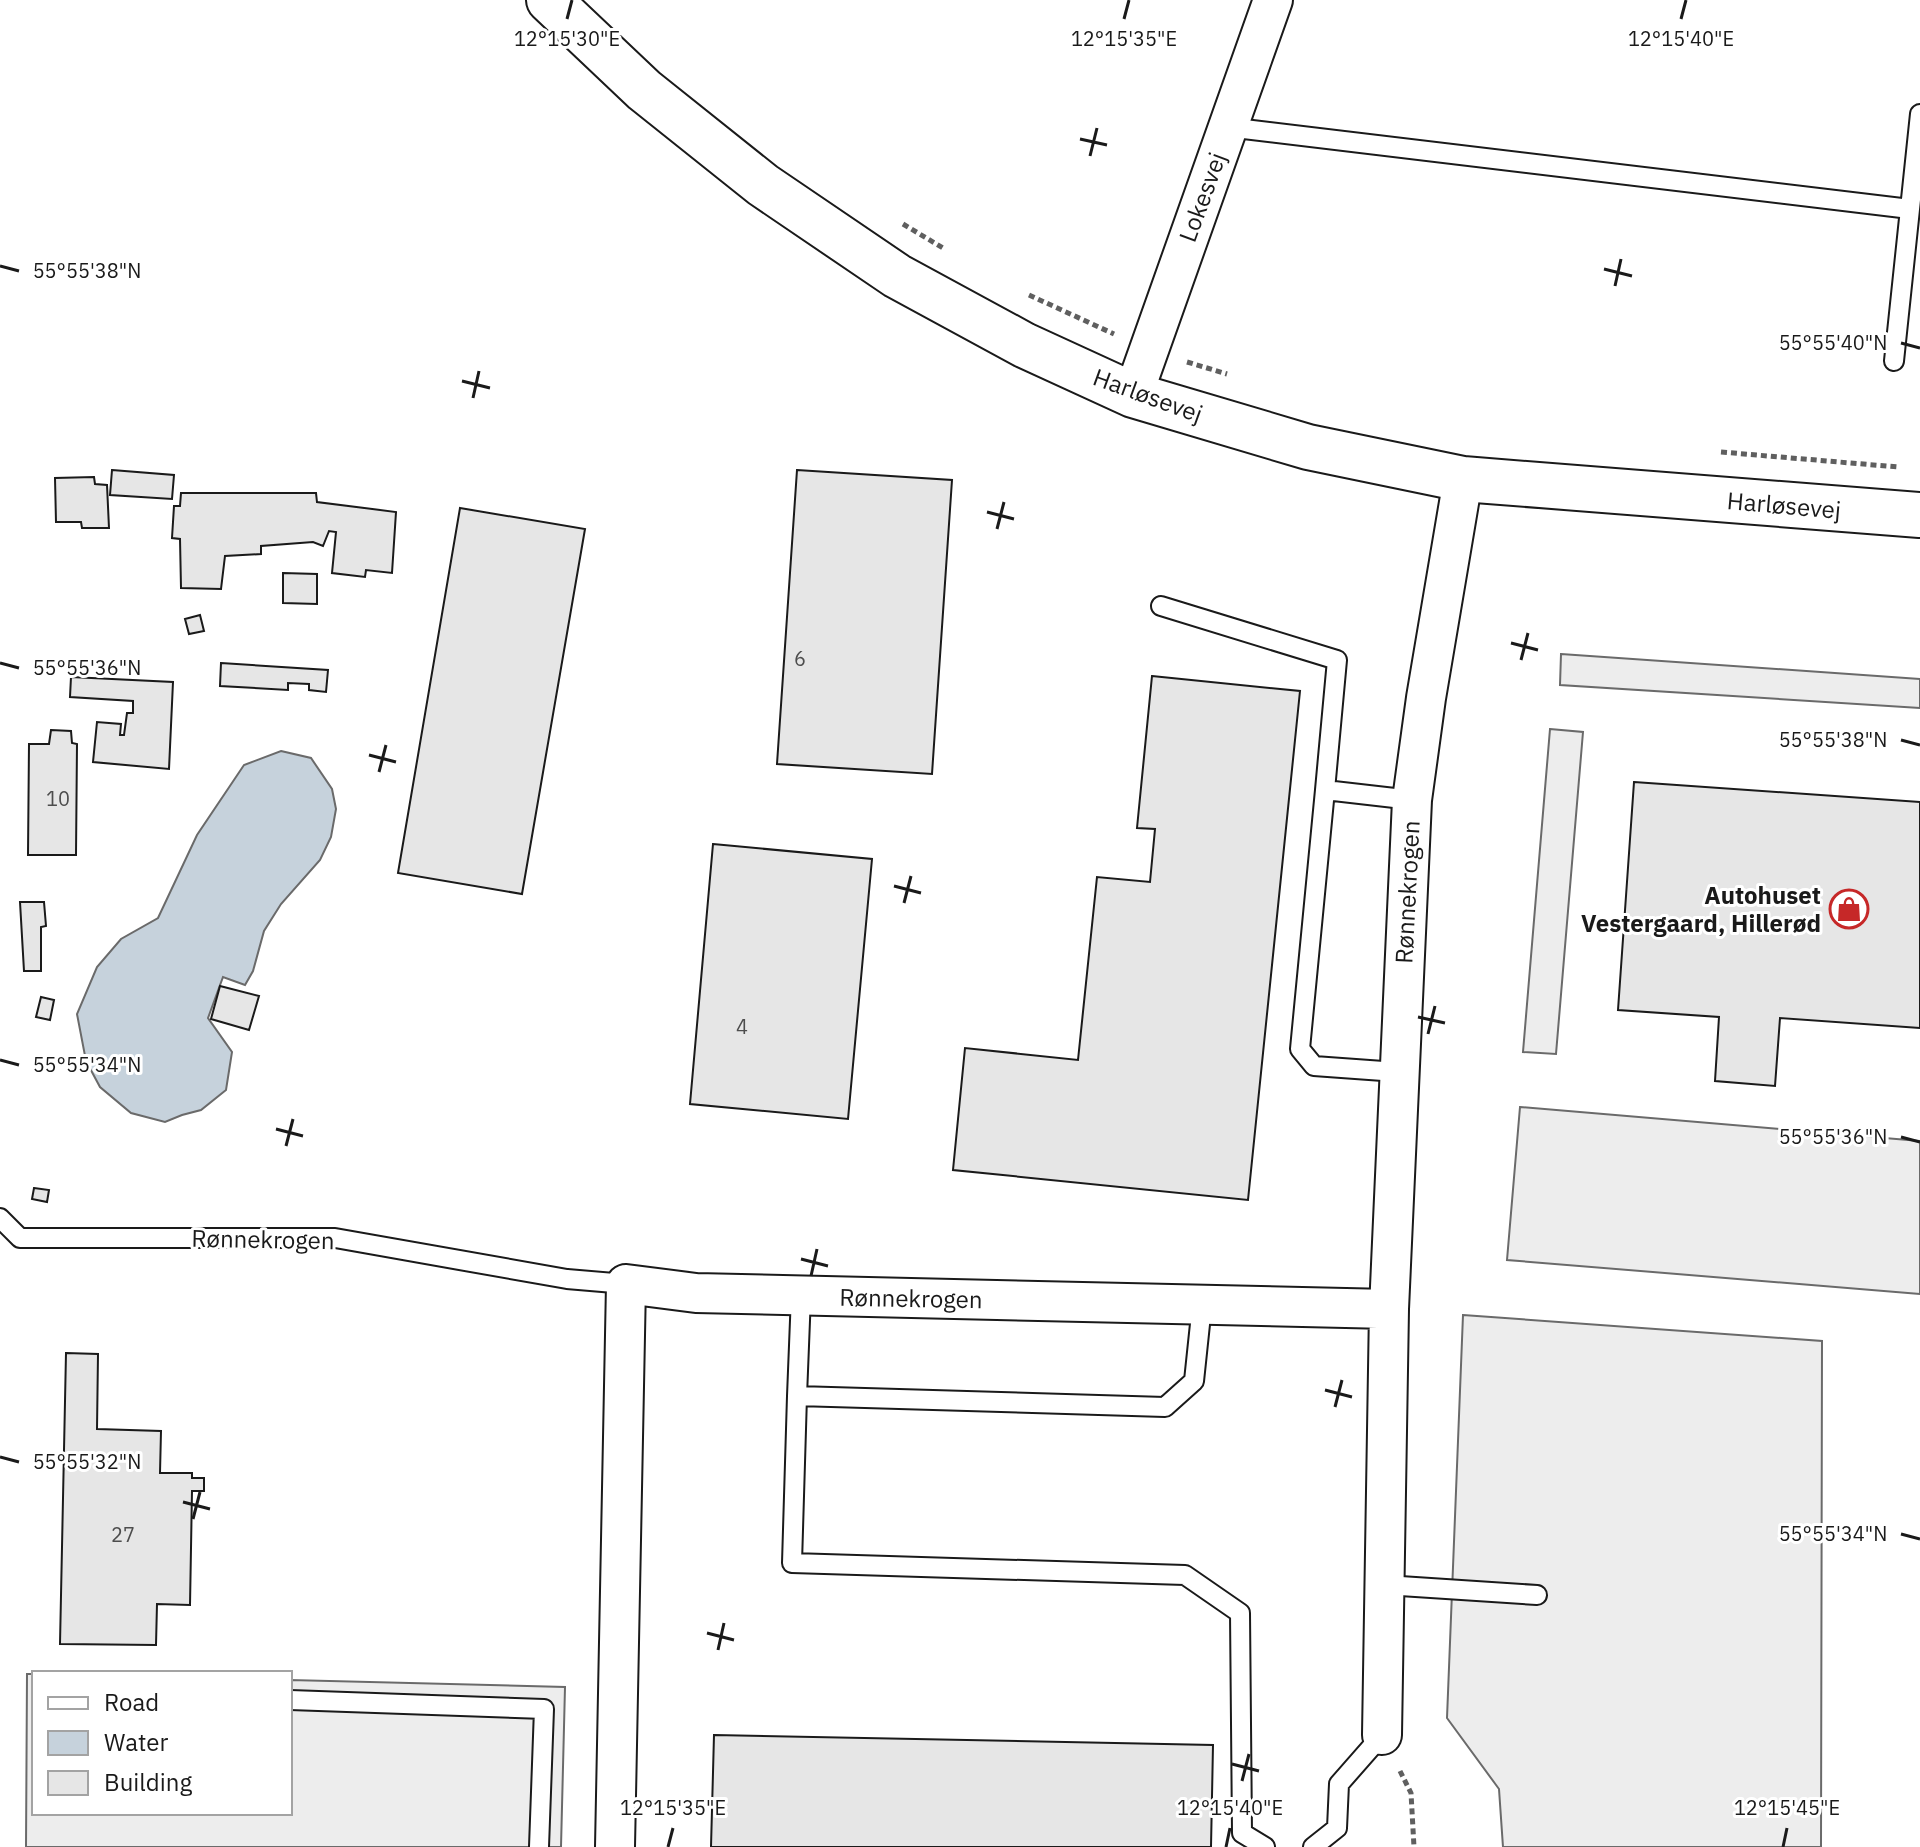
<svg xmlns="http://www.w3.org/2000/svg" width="1920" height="1847" font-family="'IBM Plex Sans',sans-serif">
  <rect width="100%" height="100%" fill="#fff"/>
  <!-- parking -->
  <path fill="#ededed" stroke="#6a6a6a" stroke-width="2" d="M1561,654L1920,679V708L1560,685Z
    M1550,729L1583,732L1556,1054L1523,1052Z
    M1520,1107L1920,1141V1294L1507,1260Z
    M1463,1315L1822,1341L1821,1847H1503L1499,1789L1447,1718Z
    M27,1674H34V1813H290V1680L565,1687L561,1847H26Z"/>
  <!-- water -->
  <path fill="#c6d2dc" stroke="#6a6a6a" stroke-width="2" d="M281,751L311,758L332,789L336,809L331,837L320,860L281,904L264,931L253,971L245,985L223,977L208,1018L232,1052L226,1090L201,1110L182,1115L165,1122L131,1113L100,1087L86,1061L77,1014L97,967L121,939L158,918L197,835L244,765Z"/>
  <!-- building -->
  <path fill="#e6e6e6" stroke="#1a1a1a" stroke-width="2" d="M112,470L174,475L172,499L110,495Z
    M797,470L952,480L932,774L777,764Z
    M94,477L95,484L107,485L109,528H82L81,522H56L55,478Z
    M181,493H316L317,502L396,512L392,573L366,570L365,577L332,573L336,532L329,531L323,546L313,542L261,546V554L225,556L221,589L181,588L180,539L172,538L174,506H180Z
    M460,508L585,529L522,894L398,873Z
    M283,573L317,574V604L283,603Z
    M200,615L204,631L189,634L185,619Z
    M221,663L328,670L326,692L309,690V684L288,683V690L220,686Z
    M1152,676L1300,691L1248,1200L953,1170L965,1048L1078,1060L1097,877L1150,882L1155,829L1137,828Z
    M71,677L173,682L169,769L93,762L97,722L121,724L120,735H124L127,713H133V701L70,697Z
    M51,730L71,731L72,743L77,744L76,855H28L29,744H49Z
    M1634,782L1920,802V1028L1780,1018L1775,1086L1715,1081L1719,1017L1618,1010Z
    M713,844L872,859L848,1119L690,1104Z
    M20,902H44L46,926L41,927V971H24Z
    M220,986L259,996L249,1030L211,1019Z
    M41,997L54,1000L50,1020L36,1017Z
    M34,1188L49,1190L47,1202L32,1199Z
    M66,1353L98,1354L97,1429L161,1431L160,1473H192V1478H204V1491H192L190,1605L157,1604L156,1645L60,1644Z
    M714,1735L1213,1745L1211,1847H711Z"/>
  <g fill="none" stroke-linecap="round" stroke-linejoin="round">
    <defs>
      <path id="lane" d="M1227,127L1910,209
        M1894,361L1920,114
        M1161,606L1337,660L1325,790
        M1397,1072L1314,1066L1300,1049L1325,790L1412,800
        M0,1218L20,1238H335L567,1279L626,1284
        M801,1295L797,1396L1165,1407L1194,1381L1202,1305
        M797,1396L792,1563L1185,1575L1240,1613L1242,1833L1265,1847
        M1385,1585L1537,1595
        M290,1700L544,1709L539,1847
        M1313,1847L1337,1828L1339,1784L1382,1735"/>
      <path id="street" d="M1133,395L1273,0
        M1382,1735L1389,1309L1412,800L1426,698L1463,479
        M615,1847L626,1284L696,1293L1389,1309"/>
      <path id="secondary" d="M549,0L644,90L763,185L897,276L1024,345L1133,395L1308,447L1463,479L1920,515"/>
    </defs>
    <!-- lane casing -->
    <use href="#lane" stroke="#1a1a1a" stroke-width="22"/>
    <!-- street casing -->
    <use href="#street" stroke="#1a1a1a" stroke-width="42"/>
    <!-- secondary casing -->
    <use href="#secondary" stroke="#1a1a1a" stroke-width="48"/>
    <!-- path -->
    <path stroke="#5f5f5f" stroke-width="5" stroke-dasharray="6 4" stroke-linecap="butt" d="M903,224L943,248
      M1029,295L1114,334
      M1187,362L1227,374
      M1721,452L1898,467
      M1400,1771L1411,1793L1414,1847"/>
    <!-- lane -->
    <use href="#lane" stroke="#fff" stroke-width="18"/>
    <!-- street -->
    <use href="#street" stroke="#fff" stroke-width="38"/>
    <!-- secondary -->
    <use href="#secondary" stroke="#fff" stroke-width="44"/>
  </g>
  <!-- ticks -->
  <path fill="none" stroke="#1a1a1a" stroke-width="3" d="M567,19L572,0M1124,19L1129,0M1681,19L1686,0M1080,139L1107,145M1090,156L1097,128M0,266L19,271M1604,269L1632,276M1615,286L1621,259M1901,343L1920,348M462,381L490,388M473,398L479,371M987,512L1014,519M997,529L1004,502M1511,643L1538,650M1521,660L1528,633M0,663L19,668M1901,740L1920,745M369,755L396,762M379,772L386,745M894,886L921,893M904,903L911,876M1418,1017L1445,1023M1428,1034L1435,1006M0,1060L19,1065M276,1129L303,1136M1901,1137L1920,1142M286,1146L293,1119M801,1259L828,1266M811,1276L817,1249M1325,1390L1352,1397M1335,1407L1342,1380M0,1457L19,1462M183,1502L210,1509M193,1519L200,1492M1901,1534L1920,1539M707,1633L734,1640M718,1650L724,1623M1232,1764L1259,1771M1242,1781L1249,1754M668,1847L673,1828M1226,1847L1230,1828M1783,1847L1787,1828"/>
  <!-- icons -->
  <defs>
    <symbol id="shop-ring" viewBox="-11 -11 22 22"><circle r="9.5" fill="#fff" stroke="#c62828" stroke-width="1.5"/><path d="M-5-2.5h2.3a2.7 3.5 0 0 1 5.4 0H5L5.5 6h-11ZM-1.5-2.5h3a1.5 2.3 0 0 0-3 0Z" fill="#c62828"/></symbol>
  </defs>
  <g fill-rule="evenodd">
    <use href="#shop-ring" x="1827" y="887" width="44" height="44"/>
  </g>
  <g text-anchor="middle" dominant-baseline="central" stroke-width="6" stroke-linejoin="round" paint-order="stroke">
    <!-- number labels -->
    <g font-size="20" fill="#4d4d4d">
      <text x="800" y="658">6</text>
      <text x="58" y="798">10</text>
      <text x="742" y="1026">4</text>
      <text x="123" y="1534">27</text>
    </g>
    <!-- street labels -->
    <g font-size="24" fill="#1a1a1a" stroke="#fff">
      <text transform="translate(1202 197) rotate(-70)">Lokesvej</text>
      <text transform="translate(1148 395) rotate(20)">Harløsevej</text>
      <text transform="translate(1784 505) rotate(5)">Harløsevej</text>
      <text transform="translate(1407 892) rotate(-87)">Rønnekrogen</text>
      <text transform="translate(263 1239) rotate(1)">Rønnekrogen</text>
      <text transform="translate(911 1298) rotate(1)">Rønnekrogen</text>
    </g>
    <!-- poi labels -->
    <g font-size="24" font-weight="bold" fill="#1a1a1a" stroke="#fff" text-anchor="end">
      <text x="1821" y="895">Autohuset<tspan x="1821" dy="28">Vestergaard, Hillerød</tspan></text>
    </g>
  </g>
  <g font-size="20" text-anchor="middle" fill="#1a1a1a" stroke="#fff" stroke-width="6" stroke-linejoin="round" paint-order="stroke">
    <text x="567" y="46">12°15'30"E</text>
    <text x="1124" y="46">12°15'35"E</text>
    <text x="1681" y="46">12°15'40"E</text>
    <text x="87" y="278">55°55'38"N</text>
    <text x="1833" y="350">55°55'40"N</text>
    <text x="87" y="675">55°55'36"N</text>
    <text x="1833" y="747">55°55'38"N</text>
    <text x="87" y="1072">55°55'34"N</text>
    <text x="1833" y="1144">55°55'36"N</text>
    <text x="87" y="1469">55°55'32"N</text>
    <text x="1833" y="1541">55°55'34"N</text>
    <text x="673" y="1815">12°15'35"E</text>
    <text x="1230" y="1815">12°15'40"E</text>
    <text x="1787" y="1815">12°15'45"E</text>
  </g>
  <!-- legend -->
  <rect x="32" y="1671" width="260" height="144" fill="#ffffff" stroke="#a3a3a3" stroke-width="2"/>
  <rect x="48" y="1697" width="40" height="12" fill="#ffffff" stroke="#a3a3a3" stroke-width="2"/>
  <text x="104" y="1711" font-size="24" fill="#1a1a1a">Road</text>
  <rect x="48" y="1731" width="40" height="24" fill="#c6d2dc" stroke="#a3a3a3" stroke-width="2"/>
  <text x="104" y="1751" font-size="24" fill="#1a1a1a">Water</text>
  <rect x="48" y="1771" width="40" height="24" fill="#e6e6e6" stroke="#a3a3a3" stroke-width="2"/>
  <text x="104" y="1791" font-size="24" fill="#1a1a1a">Building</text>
</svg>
